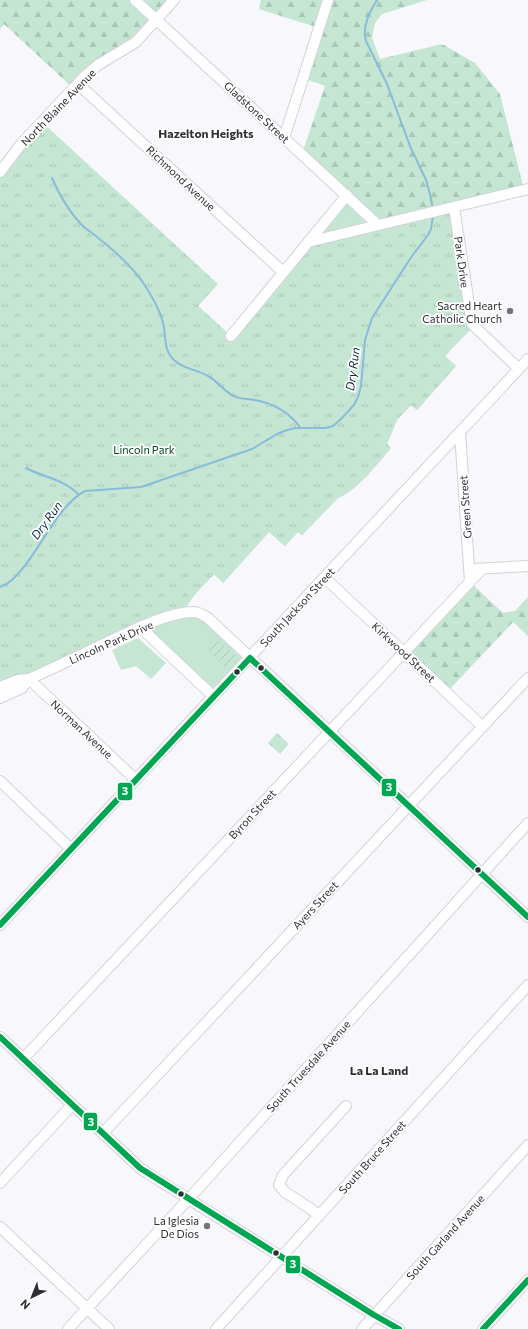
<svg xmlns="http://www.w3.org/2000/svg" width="528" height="1329" font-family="Commissioner,sans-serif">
  <defs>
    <pattern id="forest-firs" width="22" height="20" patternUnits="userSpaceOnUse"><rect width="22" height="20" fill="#c4e6d3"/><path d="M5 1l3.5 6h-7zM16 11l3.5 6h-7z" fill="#a9c6b6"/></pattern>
    <pattern id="park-tufts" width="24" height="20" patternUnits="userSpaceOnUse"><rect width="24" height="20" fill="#c4e6d3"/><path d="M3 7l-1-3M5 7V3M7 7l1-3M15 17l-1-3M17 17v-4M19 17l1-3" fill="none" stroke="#a9c6b6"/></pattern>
    <pattern id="garden-furrows" width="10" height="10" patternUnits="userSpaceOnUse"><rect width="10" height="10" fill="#c4e6d3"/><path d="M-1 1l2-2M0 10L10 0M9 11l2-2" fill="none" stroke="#a9c6b6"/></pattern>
  </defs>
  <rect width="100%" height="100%" fill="#f7f7fc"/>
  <!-- grass -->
  <path fill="#c4e6d3" d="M347,195L378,225L308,242Z
    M196,612L250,658L214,697L140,627Z
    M138,638L166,663L151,679L136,666L121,670L112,650Z"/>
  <!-- forest -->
  <path fill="url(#forest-firs)" d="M0,0H174L144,34L74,89L4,24L0,29Z
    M261,0H427L382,14L375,23L372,38L380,59L442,44L475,63L500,94L524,190L454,207L450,350L445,356L456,366L417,410L411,405L397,420L387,444L391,448C375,466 359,489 338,498L302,535L298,532L285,546L269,532L223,583L214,574C203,586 190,597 184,613L0,427L218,284L198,306L231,336L378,225L302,154L325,86L303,78L319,28L259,9Z
    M470,582L503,613L515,611L528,597V636L513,622L447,692L404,652Z"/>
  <!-- park -->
  <path fill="url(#park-tufts)" d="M42,122L218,284L198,306L231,336L308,242L454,207L474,326L445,356L456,366L417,410L411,405L397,420L387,444L391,448C375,466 359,489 338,498L302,535L298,532L285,546L269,532L223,583L214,574C203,586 190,597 184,613L0,687V172Z
    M277,733L289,744L280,754L268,743Z"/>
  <!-- garden -->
  <path fill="url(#garden-furrows)" d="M217,639L238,658L228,669L207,649Z"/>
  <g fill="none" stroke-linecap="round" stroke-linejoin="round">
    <!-- stream -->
    <path stroke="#89bbda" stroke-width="2" d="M377,0C369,13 362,27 366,41L387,84L410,146L426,180L430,194L433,209
      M52,178C60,196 70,214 85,228C89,231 94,234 97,237C115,251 134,268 146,287C152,297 159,308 162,319C167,334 162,350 175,361C184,369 198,370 208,376C218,381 224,392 234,396C241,400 248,398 255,400C273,403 289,413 300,427
      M26,468C43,477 65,480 78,494
      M0,587C10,584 17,575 23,568C42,545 60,504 85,491L141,487L252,449L277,434L287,430L296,428H325L333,426L340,420L354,405L358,397L361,386L365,340L372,318L412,256L428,235L431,229L433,216"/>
    <defs>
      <path id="minor" d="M135,0L378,225
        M78,84L283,272
        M284,138L328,0
        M0,172L22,143L85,76L98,65L136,42L174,0
        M454,207L472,324L519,369
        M308,242L528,189
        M231,336L347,195
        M460,432L470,582
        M475,569L528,566
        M325,578L482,726
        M140,627L214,697
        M29,679L136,780
        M0,687L18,680L29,679C56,667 83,654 110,641C132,631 170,611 194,612C199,612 203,615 208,618L528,917
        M0,698L22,688L29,679
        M0,781L71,849
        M0,925L528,359
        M0,1037L140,1168L147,1173L374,1315L399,1329
        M23,1059L482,569
        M103,1133L528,678
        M0,1183L72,1105
        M319,1216L311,1209L285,1192L279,1185L283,1175L346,1106
        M0,1227L109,1329
        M68,1329L194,1193L528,823
        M216,1329L528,985
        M362,1329L528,1145
        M483,1329L528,1280"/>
    </defs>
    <!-- minor casing -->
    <use href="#minor" stroke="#d3d2d8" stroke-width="12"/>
    <!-- minor -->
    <use href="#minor" stroke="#fefeff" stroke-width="10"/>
    <defs>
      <path id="bus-1" d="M250,658L528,917
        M0,925L250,658
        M0,1037L140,1168L374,1315L399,1329
        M483,1329L528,1280"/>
    </defs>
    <!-- bus-1 casing -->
    <use href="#bus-1" stroke="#fff" stroke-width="9"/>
    <!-- bus-1 -->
    <use href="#bus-1" stroke="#00a651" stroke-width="6"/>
  </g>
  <!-- markers -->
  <g fill="#75747a" stroke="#fff" stroke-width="1.5">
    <circle cx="510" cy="311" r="4"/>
    <circle cx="207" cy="1226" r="4"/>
  </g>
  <g fill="#2f2e34" stroke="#fff" stroke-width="1.5">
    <circle cx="261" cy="668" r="3.5"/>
    <circle cx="237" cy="672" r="3.5"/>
    <circle cx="478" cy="870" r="3.5"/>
    <circle cx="181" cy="1194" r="3.5"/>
    <circle cx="276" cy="1253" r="3.5"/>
  </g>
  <g text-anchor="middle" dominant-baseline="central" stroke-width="3.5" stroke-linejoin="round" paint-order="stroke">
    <!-- street labels -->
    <g font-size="11" fill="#2f2e34" stroke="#fff">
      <text transform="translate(58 107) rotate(-46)">North Blaine Avenue</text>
      <text transform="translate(257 112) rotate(43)">Gladstone Street</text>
      <text transform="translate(181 178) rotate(43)">Richmond Avenue</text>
      <text transform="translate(462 262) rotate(82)">Park Drive</text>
      <text transform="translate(465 507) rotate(-94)">Green Street</text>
      <text transform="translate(297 607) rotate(-47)">South Jackson Street</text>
      <text transform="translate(111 642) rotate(-24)">Lincoln Park Drive</text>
      <text transform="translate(404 652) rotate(43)">Kirkwood Street</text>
      <text transform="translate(82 729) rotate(43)">Norman Avenue</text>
      <text transform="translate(252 814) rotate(-47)">Byron Street</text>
      <text transform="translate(315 905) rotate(-47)">Ayers Street</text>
      <text transform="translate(308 1066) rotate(-48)">South Truesdale Avenue</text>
      <text transform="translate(372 1157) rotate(-48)">South Bruce Street</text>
      <text transform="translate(445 1237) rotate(-48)">South Garland Avenue</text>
    </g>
    <!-- poi labels -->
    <g font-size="11" fill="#2f2e34" stroke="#fff" text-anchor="end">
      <text x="502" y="305">Sacred Heart<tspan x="502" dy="13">Catholic Church</tspan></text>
      <text x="199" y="1220">La Iglesia<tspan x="199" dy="13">De Dios</tspan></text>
    </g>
    <!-- park labels -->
    <g font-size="11" fill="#064025" stroke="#fff">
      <text x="144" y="449">Lincoln Park</text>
    </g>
    <!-- neighbourhood labels -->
    <g font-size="12" font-weight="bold" fill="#2f2e34" stroke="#fff">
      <text x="206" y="133">Hazelton Heights</text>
      <text x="379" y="1070">La La Land</text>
    </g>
    <!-- water labels -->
    <g font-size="12" font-style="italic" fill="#0c2d3f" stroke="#fff">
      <text transform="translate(352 369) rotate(-82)">Dry Run</text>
      <text transform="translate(46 520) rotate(-54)">Dry Run</text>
    </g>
  </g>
  <g stroke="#fff" stroke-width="1.5">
    <rect x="381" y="778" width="16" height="19" rx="4" fill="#00a651"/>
    <rect x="117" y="782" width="16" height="19" rx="4" fill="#00a651"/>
    <rect x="83" y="1112" width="15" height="19" rx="4" fill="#00a651"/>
    <rect x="285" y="1255" width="16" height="19" rx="4" fill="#00a651"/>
  </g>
  <g font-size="11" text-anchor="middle" font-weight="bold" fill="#fff">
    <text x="389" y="791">3</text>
    <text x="125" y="795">3</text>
    <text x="91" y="1126">3</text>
    <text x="293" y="1268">3</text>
  </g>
  <!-- north arrow -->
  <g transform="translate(32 1297) rotate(223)" stroke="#ffffff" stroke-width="3" paint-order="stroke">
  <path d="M0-3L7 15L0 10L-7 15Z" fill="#2f2e34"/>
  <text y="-6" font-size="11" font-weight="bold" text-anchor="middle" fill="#2f2e34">N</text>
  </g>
</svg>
